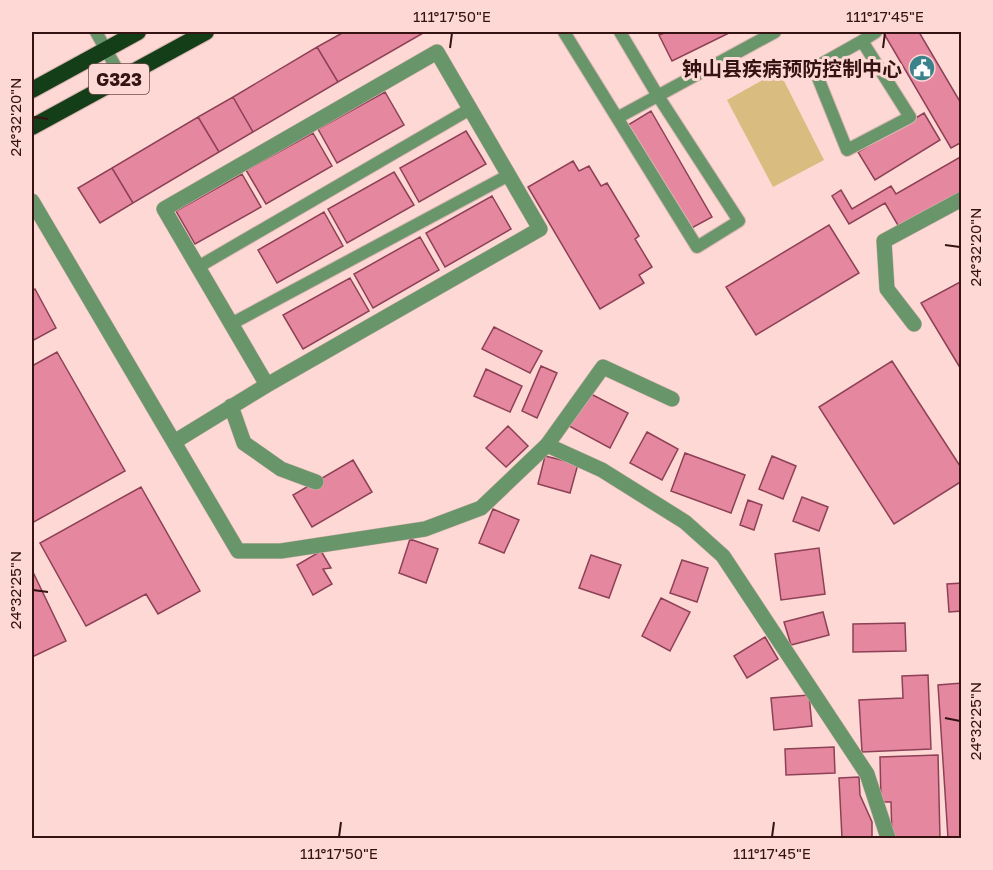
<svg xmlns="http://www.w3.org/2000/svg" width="993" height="870" font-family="'Golos Text','Noto Sans SC',sans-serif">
  <rect width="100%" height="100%" fill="#fdd8d4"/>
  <!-- green -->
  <path fill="#d9bc80" d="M779,71L824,160L773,187L727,100Z"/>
  <!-- building -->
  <path fill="#e5879e" stroke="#8d4156" stroke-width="1.5" d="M344,32H425L338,82L317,47Z
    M667,32H731L672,61L659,35Z
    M883,32H919L962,105V142L951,148Z
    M317,47L338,82L253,132L233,97Z
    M385,92L404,125L337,163L318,129Z
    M233,97L253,132L219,152L198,117Z
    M651,111L712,217L688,230L628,125Z
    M924,113L940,140L875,180L858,152Z
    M198,117L219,152L133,203L112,168Z
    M466,131L486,164L419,202L400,168Z
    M313,133L332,166L266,204L246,170Z
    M962,156V191L899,227L885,203L849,224L832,196L841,190L852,209L891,186L896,194Z
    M573,161L579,171L589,166L601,186L607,183L639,236L635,239L652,267L639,275L644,283L600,309L528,187Z
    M112,168L133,203L100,223L78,188Z
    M394,172L414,205L347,243L328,209Z
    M242,174L261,207L195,244L176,211Z
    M492,196L511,229L445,267L426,233Z
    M324,212L343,246L277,283L258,250Z
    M829,225L859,273L756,335L726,287Z
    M420,237L439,270L373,308L354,274Z
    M350,278L369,311L303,349L283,315Z
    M962,281V371L921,303Z
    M35,289L56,328L32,341V291Z
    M494,327L542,351L530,373L482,349Z
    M57,352L125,471L32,523V366Z
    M892,361L962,469V481L894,524L819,407Z
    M541,366L557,373L537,418L522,411Z
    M486,369L522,386L510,412L474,396Z
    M587,392L628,413L610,448L569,426Z
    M508,426L528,446L506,467L486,448Z
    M647,432L678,449L662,480L630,463Z
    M685,453L745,475L731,513L671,491Z
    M545,456L578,464L570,493L538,484Z
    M772,456L796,466L783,499L759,489Z
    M353,460L372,492L312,527L293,495Z
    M141,487L200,591L158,614L146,594L86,626L40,543Z
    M802,497L828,507L819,531L793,521Z
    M748,500L762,505L754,530L740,525Z
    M493,509L519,520L504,553L479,543Z
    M410,539L438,549L426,583L399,573Z
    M819,548L825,594L781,600L775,554Z
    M321,551L331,568L323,569L332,584L313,595L297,565Z
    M591,555L621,565L609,598L579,588Z
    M682,560L708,568L697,602L670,593Z
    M32,570L66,641L32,657Z
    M962,583V611L949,612L947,584Z
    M661,598L690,612L670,651L642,636Z
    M823,612L829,635L791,645L784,622Z
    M905,623L906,651L853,652V624Z
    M765,637L778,659L747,678L734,656Z
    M928,675L931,749L862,752L859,700L903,698L902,676Z
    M962,683V838H948L938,685Z
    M809,695L812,726L774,730L771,698Z
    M834,747L835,773L786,775L785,749Z
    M938,755L940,838H892L891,802H881L880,757Z
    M859,777L860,795L872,822V838H842L839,778Z"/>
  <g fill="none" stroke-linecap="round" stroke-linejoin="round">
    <defs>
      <path id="service" d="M96,32L122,78
        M564,32L697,247L739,221L658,96L620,32
        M862,41L910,117L847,150L814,68L862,41L876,32
        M617,118L775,32
        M198,267L470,109
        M231,324L509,175"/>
      <path id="minor" d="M32,201L238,551H281L425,529L481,508L547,445L602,470L685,522L723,556L867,774L888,838
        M914,324L887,289L884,241L962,199
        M231,406L244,443L281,469L316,482
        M174,442L267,385L540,229L437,52L164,209L267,385
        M547,445L603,367L672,399"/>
      <path id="trunk" d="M32,90L138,32
        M32,127L206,32"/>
    </defs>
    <!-- service casing -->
    <use href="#service" stroke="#d9b5b1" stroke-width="14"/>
    <!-- minor casing -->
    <use href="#minor" stroke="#d9b5b1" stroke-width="16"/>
    <!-- trunk casing -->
    <use href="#trunk" stroke="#d9b5b1" stroke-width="18"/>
    <!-- service -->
    <use href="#service" stroke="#69956a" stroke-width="12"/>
    <!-- minor -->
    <use href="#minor" stroke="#69956a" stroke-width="15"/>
    <!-- trunk -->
    <use href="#trunk" stroke="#143e17" stroke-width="16"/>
  </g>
  <!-- ticks -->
  <path fill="none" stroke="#341312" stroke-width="2" d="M450,48L452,33M883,48L885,33M33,117L48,119M945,245L960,247M33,590L48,592M945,718L960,721M339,837L341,822M772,837L774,822"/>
  <!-- icons -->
  <defs>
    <symbol id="civic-disc" viewBox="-11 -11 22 22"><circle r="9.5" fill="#3b838a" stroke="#fdd8d4"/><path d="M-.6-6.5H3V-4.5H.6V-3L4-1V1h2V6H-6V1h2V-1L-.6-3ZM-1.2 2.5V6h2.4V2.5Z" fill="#fff"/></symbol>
  </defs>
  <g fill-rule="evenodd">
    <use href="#civic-disc" x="907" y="53" width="30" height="30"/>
  </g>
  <g text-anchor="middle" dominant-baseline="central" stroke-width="6" stroke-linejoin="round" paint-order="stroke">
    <!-- shield labels -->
    <rect fill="#fdd8d4" stroke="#704e4c" stroke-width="1.5" x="89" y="64" width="60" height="30" rx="4.5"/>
    <g font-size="18" font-weight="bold" fill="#341312">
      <text x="119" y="79">G323</text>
    </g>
    <!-- poi labels -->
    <g font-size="20" font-weight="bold" fill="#341312" stroke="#fdd8d4" text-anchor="end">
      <text x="902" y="68">钟山县疾病预防控制中心</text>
    </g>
  </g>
  <!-- border -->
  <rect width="993" height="870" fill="none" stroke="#fdd8d4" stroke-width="66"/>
  <rect x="33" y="33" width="927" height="804" fill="none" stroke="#341312" stroke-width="2"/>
  <g font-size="15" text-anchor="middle" fill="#341312">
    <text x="452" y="22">111°17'50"E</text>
    <text x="885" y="22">111°17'45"E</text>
    <text transform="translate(16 117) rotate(-90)" y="5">24°32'20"N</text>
    <text transform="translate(976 247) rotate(-90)" y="5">24°32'20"N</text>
    <text transform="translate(16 590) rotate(-90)" y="5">24°32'25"N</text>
    <text transform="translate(976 721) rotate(-90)" y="5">24°32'25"N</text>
    <text x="339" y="859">111°17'50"E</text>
    <text x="772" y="859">111°17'45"E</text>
  </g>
</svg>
